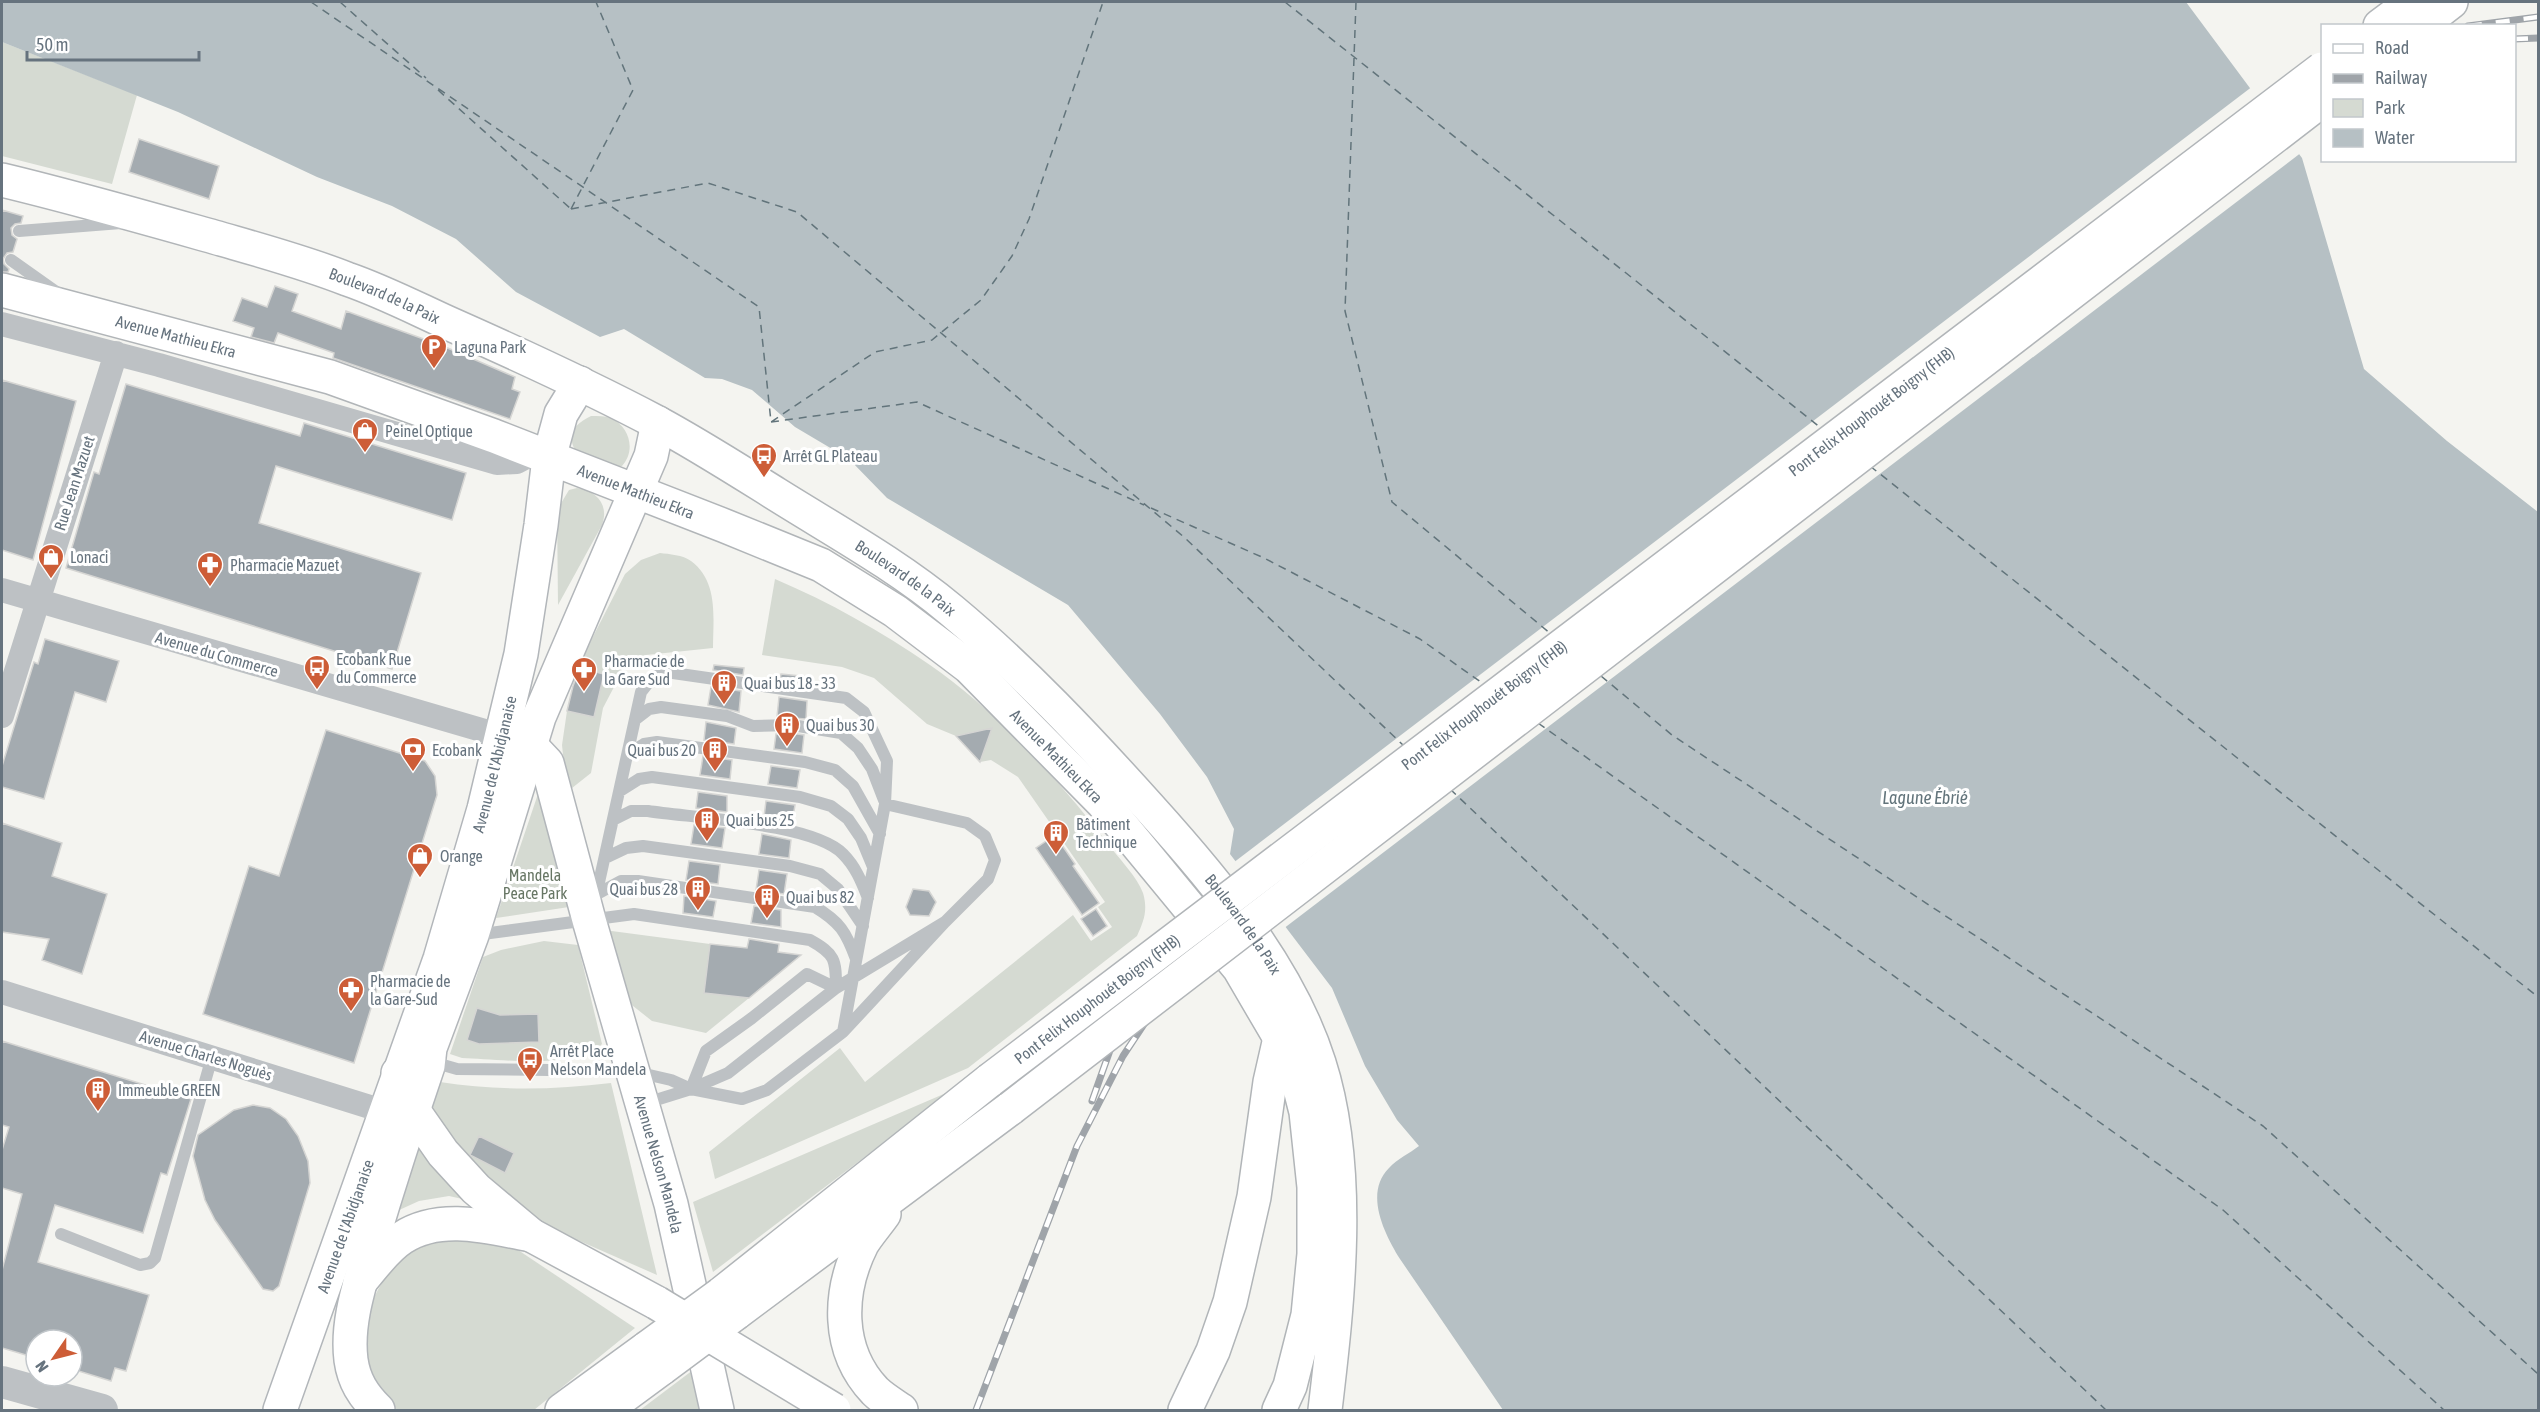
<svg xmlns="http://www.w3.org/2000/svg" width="2540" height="1412" font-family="'Asap Condensed',sans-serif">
  <rect width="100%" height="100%" fill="#f4f4f0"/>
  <!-- green -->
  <path fill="#d5dad2" d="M2,42L137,95L112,184L2,156Z
    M591,416C598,416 605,416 611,418C630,427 636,451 622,466H613L575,450C566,433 575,424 591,416Z
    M577,488C598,491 609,506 602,525L558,605L557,510L569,490Z
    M660,553C669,554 683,555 691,561C719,582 713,618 713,648L646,655L625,666L603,708L591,773L567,792L562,745L567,711L594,717L604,675L577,668L625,574L641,560Z
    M775,579C829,602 881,631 930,665C1000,714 1060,781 1112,849C1122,862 1137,877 1143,893C1148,910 1144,921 1137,936L968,1068L715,1179L709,1152L840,1048L865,1082L1073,915L1091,941L1112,927L1098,907L1105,902L1018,777L991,760L980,762L991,729L956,736L927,724L874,678L842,667L762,655Z
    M540,788L569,907L496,918Z
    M604,930L710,944L704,993L749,998L706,1033L652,1021L623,998Z
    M544,941L578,945L602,1044C578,1070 497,1059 462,1058L450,1054L483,957L501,950Z
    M440,1082C497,1091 553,1090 611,1083L657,1275L507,1209L449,1196L419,1201L397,1211Z
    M953,1090L713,1272L693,1202Z
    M455,1239L482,1240L512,1246L635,1328L534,1410H398L393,1407C386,1396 375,1385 370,1373C353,1327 377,1273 416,1249C420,1247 424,1243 428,1241C436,1239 447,1240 455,1239Z
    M697,1367L703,1410H640Z"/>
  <!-- water -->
  <path fill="#b6c0c4" d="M2,2H2186L2302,158L2364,369L2447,441L2538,512V1410H1503L1400,1259C1384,1233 1364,1193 1389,1168C1397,1159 1410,1153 1419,1146L1397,1120L1365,1066L1332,988L1230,854L1234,829L1207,777L1160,714L1068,605L887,498L849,459L795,427L752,390L722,379L705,378L624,329L600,337L516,292L456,239L392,206L317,177L178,112L2,42Z"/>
  <!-- pier -->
  <path fill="#f4f4f0" d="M2253,86L2302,152L1283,929L1233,863Z"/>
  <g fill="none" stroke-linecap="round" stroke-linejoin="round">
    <!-- ferry -->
    <path stroke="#62747b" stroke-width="1.5" stroke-dasharray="8 6" stroke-linecap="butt" d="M311,2L759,307L771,422L875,352L932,340L981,300L1012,256L1029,219L1103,2
      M340,2L426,78
      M1285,2L1821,428
      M1356,2L1345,311L1392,502L1551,634
      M438,90L571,209
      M571,209L708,183L797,212L1185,538L1403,745
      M571,209L633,90L596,2
      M771,422L917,402L1144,505
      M1870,466L2538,997
      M1151,508L1264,558L1420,639L1485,685
      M1601,676L1672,735L2263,1126L2538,1374
      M1538,723L2223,1210L2444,1410
      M1450,789L2106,1410"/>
  </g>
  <!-- building -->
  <path fill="#a4abb0" stroke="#d5d5d3" stroke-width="1.5" d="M139,139L219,166L209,199L129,172Z
    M2,210L23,216L21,223L15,224L11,228L12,235L17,239L13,252L7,253L3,259L4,264L9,269L8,272H2Z
    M275,286L298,294L292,311L341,329L346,311L443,346L515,377L512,389L520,392L510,419L333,358L334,353L278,333L274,343L251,337L254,328L233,321L242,298L267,307Z
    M2,380L76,401L33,560L2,550Z
    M126,384L300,436L304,423L466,473L452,520L276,466L259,523L421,573L392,669L66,568L94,472L99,474Z
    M45,639L119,661L106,702L75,692L44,799L2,787V766L34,662L38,664Z
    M714,665L744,668L743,675L713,670Z
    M580,668L604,674L594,717L567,711L573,686Z
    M781,674L810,677L809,684L780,680Z
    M711,687L741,691L739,712L708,705Z
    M779,697L807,701L806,719L777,717Z
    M706,722L736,728L734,744L704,740Z
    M992,728L980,762L956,736Z
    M326,730L425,761L435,776L437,795L354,1063L203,1014L249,866L279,876Z
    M791,733L804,735L802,753L774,749L776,734Z
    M703,756L732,760L730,779L700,775Z
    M771,766L800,770L797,788L768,784Z
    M698,792L727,796V812L696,808Z
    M766,801L795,805L792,823L764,817Z
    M2,823L62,843L52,876L107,894L82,974L42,960L49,939L2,932Z
    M694,825L725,828L722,848L691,844Z
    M762,834L791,840L789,858L759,854Z
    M1055,835L1075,864L1073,866L1099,903L1082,915L1036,848Z
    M689,861L720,865L718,884L686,880Z
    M759,870L787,874L784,894L756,890Z
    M913,889L929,891L936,902L929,916L910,915L906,907Z
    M684,896L716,901L713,917L683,913Z
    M754,906L781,910V927L751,923Z
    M1096,909L1107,926L1093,936L1081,919Z
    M749,939L779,944L778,952L801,955L749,998L704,993L710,944L747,948Z
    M477,1008L500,1015L538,1014L539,1042L479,1044L467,1040Z
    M2,1041L191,1099L167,1175L161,1173L143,1233L55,1205L38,1262L149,1295L126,1371L115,1368L111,1381L72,1369V1340H36V1358L2,1348V1270L22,1194L2,1188V1150L9,1127L2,1125Z
    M253,1105L270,1108L286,1119L298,1136L308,1161L310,1183L279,1286L273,1291L263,1289L215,1220L205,1200L193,1156L198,1135L234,1110Z
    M479,1136L514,1153L505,1173L470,1155Z"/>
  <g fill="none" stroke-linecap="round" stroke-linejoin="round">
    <defs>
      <g id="secondary">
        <path id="s1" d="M513,740L530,745L547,763L589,920L671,1204L717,1410"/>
        <path id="s2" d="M280,1410L440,959L484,809L521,654L541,525L549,458L561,414L580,383"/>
        <path d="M378,1410C363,1395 354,1381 351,1360C346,1321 361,1281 371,1244C389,1184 408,1125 428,1066L430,1048L472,935L539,717L651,456L658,423"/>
      </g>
      <g id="primary">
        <path d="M2380,26L2412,2"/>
        <path d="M2420,26L2451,2"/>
        <path id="s3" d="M2,180C73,197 143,217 214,237C259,250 304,262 347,279C382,291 415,308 448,323C518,354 588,386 656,422C697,444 736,469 776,494C835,531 897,565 951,610C1023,670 1086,737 1149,807C1215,880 1289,968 1319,1063C1353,1169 1338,1301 1325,1410"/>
        <path id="s4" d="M2,290L330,377L494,436L725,526L821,565L895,611L969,667L1103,803L1239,968L1280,1038L1298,1081L1306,1112L1314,1187V1254L1308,1315L1290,1386L1279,1410"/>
        <path d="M398,1073L413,1110L443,1153L476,1189L531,1235L657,1303"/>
        <path d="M884,1214C877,1224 868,1234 862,1244C838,1292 836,1350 875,1391C882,1398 892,1404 901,1410"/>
        <path d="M360,1282C373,1267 385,1249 402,1238C440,1213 489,1227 531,1235"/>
        <path d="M721,1294L990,1080"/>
        <path d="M736,1313L1011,1108"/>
        <path d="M562,1410L647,1348"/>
        <path d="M605,1410L662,1368"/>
        <path d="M1185,1410L1213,1351L1230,1302L1254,1197L1270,1082L1280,1038"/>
      </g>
    </defs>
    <!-- secondary casing -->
    <use href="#secondary" stroke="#b2b6ba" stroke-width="36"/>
    <!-- primary casing -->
    <use href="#primary" stroke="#b1b5b8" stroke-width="36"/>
    <!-- service -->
    <path stroke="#bdc1c4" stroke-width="12" d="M19,231L121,223
      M11,260L59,294
      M636,719L649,709L661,707L727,716L753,726L792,725L841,733L858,748L872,769L884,800
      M628,754L644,744L657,742L805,762L835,770L853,786L880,834
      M620,791L639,779L652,777L800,797L831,806L848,819L861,838L873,867
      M613,820L631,811H648C693,818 813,823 843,854C856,867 862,883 868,898
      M605,858L626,848L643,846L790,866L820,874L838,889L863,926
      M597,894L621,881H638L815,907C840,922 846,932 856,959
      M594,905L641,692L652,678L666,672L846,698L864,712L887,761L885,804L843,1032
      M475,935L634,914L810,940C835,954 836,959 836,988
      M435,1054L443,1065L457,1069L632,1071L671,1080L691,1089L742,1099L767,1090L843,1032L945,922
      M691,1089L706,1051L752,1018L807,974L836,988
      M643,1104L691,1089L728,1073L836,988L945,922L988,879L995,860L985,836L967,823L885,804
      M61,1234L140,1265L150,1263L155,1258L212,1057"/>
    <!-- minor -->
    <path stroke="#bdc1c4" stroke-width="24" d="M2,324L159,365L497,463L517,462L534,453
      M2,590L502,736
      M2,716L116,353
      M2,992L402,1117"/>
    <!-- tertiary -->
    <path stroke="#bdc1c4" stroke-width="32" d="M2,1382L102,1410"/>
    <!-- secondary -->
    <use href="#secondary" stroke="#fff" stroke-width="33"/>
    <!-- primary -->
    <use href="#primary" stroke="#fff" stroke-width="33"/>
    <defs>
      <path id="rail" d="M2468,26L2538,17
        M2514,39L2538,38
        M1092,1101L1114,1039L1153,977L1190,942L2322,84
        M976,1410L1077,1146L1123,1056L1156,1006L1201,955L2322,108"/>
    </defs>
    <!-- rail casing -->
    <use href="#rail" stroke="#9fa4a9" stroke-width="7"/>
    <!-- rail -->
    <use href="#rail" stroke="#fff" stroke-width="4.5" stroke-dasharray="14" stroke-linecap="butt"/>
    <defs>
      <g id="primary-bridge">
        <path id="s5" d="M990,1080L2322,69"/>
        <path d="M1011,1108L2322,100"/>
        <path d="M657,1303L834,1410"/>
        <path d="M647,1348L721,1294"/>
        <path d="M662,1368L736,1313"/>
      </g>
    </defs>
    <!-- primary-bridge casing -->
    <use href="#primary-bridge" stroke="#b1b5b8" stroke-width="36" stroke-linecap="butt"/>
    <!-- primary-bridge -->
    <use href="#primary-bridge" stroke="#fff" stroke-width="33"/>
  </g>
  <!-- icons -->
  <defs>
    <symbol id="parking-pin" viewBox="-11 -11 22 30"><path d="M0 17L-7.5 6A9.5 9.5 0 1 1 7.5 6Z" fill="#cd5d37" stroke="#fff"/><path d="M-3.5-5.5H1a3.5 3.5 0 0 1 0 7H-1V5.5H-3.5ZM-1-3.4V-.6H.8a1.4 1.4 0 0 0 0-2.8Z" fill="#fff"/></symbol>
    <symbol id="shop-pin" viewBox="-11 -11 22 30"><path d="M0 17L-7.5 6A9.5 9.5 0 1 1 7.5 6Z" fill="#cd5d37" stroke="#fff"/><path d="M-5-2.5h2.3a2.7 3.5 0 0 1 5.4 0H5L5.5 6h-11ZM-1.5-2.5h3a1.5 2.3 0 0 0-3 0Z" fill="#fff"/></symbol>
    <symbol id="bus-pin" viewBox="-11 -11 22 30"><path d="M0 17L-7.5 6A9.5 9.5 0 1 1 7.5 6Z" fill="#cd5d37" stroke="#fff"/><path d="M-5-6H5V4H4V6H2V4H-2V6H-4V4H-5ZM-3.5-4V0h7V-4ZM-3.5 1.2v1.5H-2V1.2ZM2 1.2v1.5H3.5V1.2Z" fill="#fff"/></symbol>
    <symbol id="pharmacy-pin" viewBox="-11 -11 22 30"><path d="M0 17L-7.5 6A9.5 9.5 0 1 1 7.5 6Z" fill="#cd5d37" stroke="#fff"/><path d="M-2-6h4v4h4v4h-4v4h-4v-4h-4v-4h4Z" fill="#fff"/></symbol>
    <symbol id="building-pin" viewBox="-11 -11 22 30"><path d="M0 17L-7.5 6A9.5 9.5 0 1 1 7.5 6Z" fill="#cd5d37" stroke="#fff"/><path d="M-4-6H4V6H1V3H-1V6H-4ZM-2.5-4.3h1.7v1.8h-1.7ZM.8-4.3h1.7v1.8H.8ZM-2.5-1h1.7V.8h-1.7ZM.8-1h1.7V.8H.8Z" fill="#fff"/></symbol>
    <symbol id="bank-pin" viewBox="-11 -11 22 30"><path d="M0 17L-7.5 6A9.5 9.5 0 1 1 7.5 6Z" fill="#cd5d37" stroke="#fff"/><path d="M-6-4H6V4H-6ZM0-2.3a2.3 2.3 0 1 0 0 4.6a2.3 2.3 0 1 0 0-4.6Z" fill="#fff"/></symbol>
  </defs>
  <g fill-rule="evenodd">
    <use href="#parking-pin" x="419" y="332" width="30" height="40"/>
    <use href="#shop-pin" x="350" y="416" width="30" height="40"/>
    <use href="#bus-pin" x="749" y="441" width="30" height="40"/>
    <use href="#shop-pin" x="36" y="542" width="30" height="40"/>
    <use href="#pharmacy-pin" x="195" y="550" width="30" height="40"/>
    <use href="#bus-pin" x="302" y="653" width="30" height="40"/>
    <use href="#pharmacy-pin" x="569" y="655" width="30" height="40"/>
    <use href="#building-pin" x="709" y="668" width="30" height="40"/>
    <use href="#building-pin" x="772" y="710" width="30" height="40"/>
    <use href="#bank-pin" x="398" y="735" width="30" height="40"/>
    <use href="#building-pin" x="700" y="735" width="30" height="40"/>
    <use href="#building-pin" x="692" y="805" width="30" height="40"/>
    <use href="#building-pin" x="1041" y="818" width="30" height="40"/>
    <use href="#shop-pin" x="405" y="841" width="30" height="40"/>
    <use href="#building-pin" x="683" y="874" width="30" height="40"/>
    <use href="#building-pin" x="752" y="882" width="30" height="40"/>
    <use href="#pharmacy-pin" x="336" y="975" width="30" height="40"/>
    <use href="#bus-pin" x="515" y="1045" width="30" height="40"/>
    <use href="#building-pin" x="83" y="1075" width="30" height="40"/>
  </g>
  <g text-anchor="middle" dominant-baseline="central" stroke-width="6" stroke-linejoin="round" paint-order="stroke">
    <!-- street labels -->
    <g font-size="16" fill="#66737e" stroke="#fff">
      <text stroke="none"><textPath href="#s3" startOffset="400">Boulevard de la Paix</textPath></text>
      <text stroke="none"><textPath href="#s4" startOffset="180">Avenue Mathieu Ekra</textPath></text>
      <text stroke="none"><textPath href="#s5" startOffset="1106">Pont Felix Houphouét Boigny (FHB)</textPath></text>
      <text transform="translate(74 483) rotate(-72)">Rue Jean Mazuet</text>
      <text stroke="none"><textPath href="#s4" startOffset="666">Avenue Mathieu Ekra</textPath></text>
      <text stroke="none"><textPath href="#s3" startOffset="994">Boulevard de la Paix</textPath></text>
      <text transform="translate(217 654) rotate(16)">Avenue du Commerce</text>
      <text stroke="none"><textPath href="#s5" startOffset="620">Pont Felix Houphouét Boigny (FHB)</textPath></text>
      <text stroke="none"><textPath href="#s4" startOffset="1170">Avenue Mathieu Ekra</textPath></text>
      <text stroke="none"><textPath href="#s2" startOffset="681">Avenue de l'Abidjanaise</textPath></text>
      <text stroke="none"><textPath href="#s3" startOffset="1480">Boulevard de la Paix</textPath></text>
      <text stroke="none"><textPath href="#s5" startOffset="134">Pont Felix Houphouét Boigny (FHB)</textPath></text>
      <text transform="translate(206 1055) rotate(17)">Avenue Charles Noguès</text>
      <text stroke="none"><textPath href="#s1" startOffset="459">Avenue Nelson Mandela</textPath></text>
      <text stroke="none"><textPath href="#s2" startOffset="195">Avenue de l'Abidjanaise</textPath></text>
    </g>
    <!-- poi labels -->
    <g font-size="16" fill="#66737e" stroke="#fff" text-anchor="start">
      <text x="454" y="347">Laguna Park</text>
      <text x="385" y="431">Peinel Optique</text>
      <text x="783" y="456">Arrêt GL Plateau</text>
      <text x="70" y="557">Lonaci</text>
      <text x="230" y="565">Pharmacie Mazuet</text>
      <text x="336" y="659">Ecobank Rue<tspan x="336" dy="18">du Commerce</tspan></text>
      <text x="604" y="661">Pharmacie de<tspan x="604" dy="18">la Gare Sud</tspan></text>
      <text x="744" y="683">Quai bus 18 - 33</text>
      <text x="806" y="725">Quai bus 30</text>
      <text x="432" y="750">Ecobank</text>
      <text x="696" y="750" text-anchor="end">Quai bus 20</text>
      <text x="726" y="820">Quai bus 25</text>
      <text x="1076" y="824">Bâtiment<tspan x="1076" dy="18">Technique</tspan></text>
      <text x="440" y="856">Orange</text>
      <text x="678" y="889" text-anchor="end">Quai bus 28</text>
      <text x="786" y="897">Quai bus 82</text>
      <text x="370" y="981">Pharmacie de<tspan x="370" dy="18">la Gare-Sud</tspan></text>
      <text x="550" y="1051">Arrêt Place<tspan x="550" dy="18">Nelson Mandela</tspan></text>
      <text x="118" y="1090">Immeuble GREEN</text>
    </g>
    <!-- park labels -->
    <g font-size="16" fill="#677664" stroke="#fff">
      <text x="535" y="875">Mandela<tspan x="535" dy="18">Peace Park</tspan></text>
    </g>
    <!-- water labels -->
    <g font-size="18" font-style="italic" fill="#62747b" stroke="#fff">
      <text x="1925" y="797">Lagune Ébrié</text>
    </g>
  </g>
  <!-- border -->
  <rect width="2540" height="1412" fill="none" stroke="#66737e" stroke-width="6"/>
  <!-- legend -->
  <rect x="2321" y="24" width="195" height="138" fill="#ffffff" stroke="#c2c7cb" stroke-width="1.5"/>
  <rect x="2333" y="44" width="30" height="9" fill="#ffffff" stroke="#c2c7cb" stroke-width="1.5"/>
  <text x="2375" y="54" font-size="18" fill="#66737e">Road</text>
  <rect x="2333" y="74" width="30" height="9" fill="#9fa4a9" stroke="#c2c7cb" stroke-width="1.5"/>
  <text x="2375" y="84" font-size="18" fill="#66737e">Railway</text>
  <rect x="2333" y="99" width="30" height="18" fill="#d5dad2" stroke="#c2c7cb" stroke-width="1.5"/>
  <text x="2375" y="114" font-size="18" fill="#66737e">Park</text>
  <rect x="2333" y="129" width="30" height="18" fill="#b6c0c4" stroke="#c2c7cb" stroke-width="1.5"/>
  <text x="2375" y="144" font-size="18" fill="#66737e">Water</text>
  <!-- north arrow -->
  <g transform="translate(54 1358) rotate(235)"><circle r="28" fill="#ffffff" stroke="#c2c7cb" stroke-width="1.5"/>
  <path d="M0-4.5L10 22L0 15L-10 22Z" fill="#cd5d37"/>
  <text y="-9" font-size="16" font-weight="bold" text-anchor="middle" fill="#66737e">N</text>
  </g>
  <!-- scale -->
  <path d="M27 51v9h172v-9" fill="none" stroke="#66737e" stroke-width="3"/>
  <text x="36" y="51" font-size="18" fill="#66737e" stroke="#ffffff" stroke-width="4.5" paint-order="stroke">50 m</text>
</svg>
